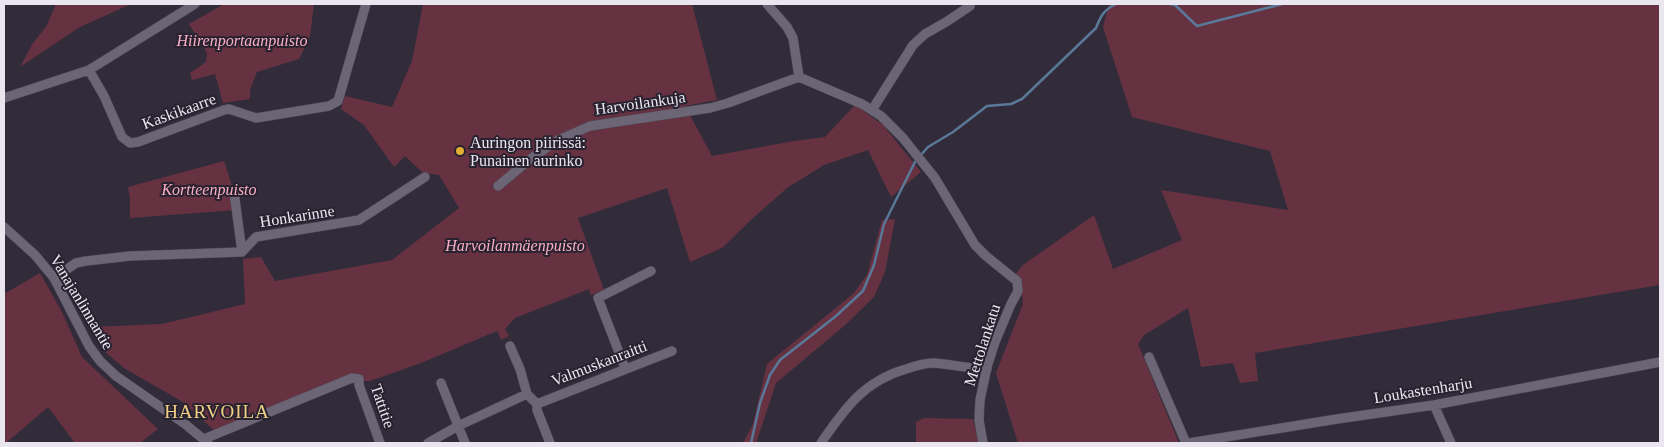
<svg xmlns="http://www.w3.org/2000/svg" width="1664" height="447" font-family="Georgia,serif">
  <rect width="100%" height="100%" fill="#322c3a"/>
  <!-- green -->
  <path fill="#663242" d="M56,4H131L80,27L20,67L33,43L46,27Z
    M224,4H314L310,36L299,59L257,72L250,90V99L223,103L215,74L192,80L190,73L206,62L207,53L189,24Z
    M423,4H692L717,100L685,106L712,156L794,141L825,137L855,105L883,125L921,172L891,197L868,150L824,165L787,188L754,217L722,248L690,262L667,188L578,218L604,290L591,295L589,289L515,318L505,329L509,336L501,340L497,331L421,363L370,381H361V376L216,432L183,402L124,368L103,350L91,327L162,324L245,304L243,259L261,257L275,281L392,260L459,208L439,175L423,173L405,156L394,167L364,125L341,109L345,96L392,107L412,61Z
    M1109,4H1660V285L1255,353L1258,381L1240,383L1233,363L1201,367L1188,308L1144,335L1138,344L1179,443H1018L996,373L1023,304L1021,284L1015,275L1023,265L1094,215L1113,269L1182,240L1161,190L1288,210L1270,151L1132,117L1103,27Z
    M224,161L234,192L237,210L130,218V198L128,187Z
    M895,219L885,272L874,297L844,326L776,383L756,443H743L753,424L767,364L853,294L867,275L882,220Z
    M40,273L62,312L82,357L158,429L140,443H75L48,407L6,443H4V294Z
    M924,418L973,419L979,443H916V422Z"/>
  <g fill="none" stroke-linecap="round" stroke-linejoin="round">
    <!-- stream -->
    <path stroke="#5a7898" stroke-width="2.5" d="M1170,4L1175,5L1197,26L1282,4
      M920,156L928,147L953,132L987,106L1011,104L1022,99L1096,28C1101,15 1104,10 1116,4
      M751,443L760,403L770,375L780,360L836,316L863,291L874,265L884,224L916,160"/>
    <defs>
      <path id="street" d="M767,4L787,27L793,38L799,77L862,104L881,116L903,138L935,178L975,245L986,256L1017,281L1018,291L1011,304L995,342L987,367L980,400L979,420L983,443
        M89,70L104,96L122,137L130,143L138,142L224,110L229,109L256,118L329,106L338,101L366,4
        M4,98L89,70L195,4
        M872,110L913,45L925,34L946,22L970,6
        M498,186L529,160L556,141L590,126L710,108L728,103L799,77
        M234,192L242,252
        M4,227L35,255L54,278L89,346L100,361L116,376L185,424L208,443
        M54,278L76,263L86,261L130,256L242,252L256,237L359,220L425,177
        M510,346L520,369L527,394L537,404V410L550,443
        M1149,357L1186,443
        M625,368L598,298L651,271
        M441,383L465,443
        M537,404L672,351
        M1434,405L1451,443
        M204,439L352,378L359,379V385L380,443
        M428,443L458,426L527,394
        M821,443C845,408 864,381 906,369C915,366 924,363 933,363C951,364 969,369 987,369
        M1189,443L1337,419L1434,405L1660,362"/>
    </defs>
    <!-- street casing -->
    <use href="#street" stroke="#504b57" stroke-width="10"/>
    <!-- street -->
    <use href="#street" stroke="#6c6575" stroke-width="9"/>
  </g>
  <!-- markers -->
  <circle fill="#e1af34" stroke="#282230" stroke-width="2" cx="460" cy="151" r="5"/>
  <g text-anchor="middle" dominant-baseline="central" stroke-width="4" stroke-linejoin="round" paint-order="stroke">
    <!-- park labels -->
    <g font-size="16" font-style="italic" fill="#fbafc4" stroke="#282230">
      <text x="242" y="40">Hiirenportaanpuisto</text>
      <text x="209" y="189">Kortteenpuisto</text>
      <text x="515" y="245">Harvoilanmäenpuisto</text>
    </g>
    <!-- street labels -->
    <g font-size="16" fill="#eae6ef" stroke="#282230">
      <text transform="translate(640 103) rotate(-8)">Harvoilankuja</text>
      <text transform="translate(179 111) rotate(-20)">Kaskikaarre</text>
      <text transform="translate(297 216) rotate(-9)">Honkarinne</text>
      <text transform="translate(82 302) rotate(59)">Vanajanlinnantie</text>
      <text transform="translate(982 345) rotate(-72)">Mettolankatu</text>
      <text transform="translate(599 363) rotate(-21)">Valmuskanraitti</text>
      <text transform="translate(1423 390) rotate(-9)">Loukastenharju</text>
      <text transform="translate(383 406) rotate(71)">Tattitie</text>
    </g>
    <!-- poi labels -->
    <g font-size="16" fill="#eae6ef" stroke="#282230" text-anchor="start">
      <text x="470" y="142">Auringon piirissä:<tspan x="470" dy="18">Punainen aurinko</tspan></text>
    </g>
    <!-- quarter labels -->
    <g font-size="19" letter-spacing="1" fill="#f1cf86" stroke="#282230">
      <text x="217" y="411">HARVOILA</text>
    </g>
  </g>
  <!-- border -->
  <rect width="1664" height="447" fill="none" stroke="#eae6ef" stroke-width="10"/>
</svg>
